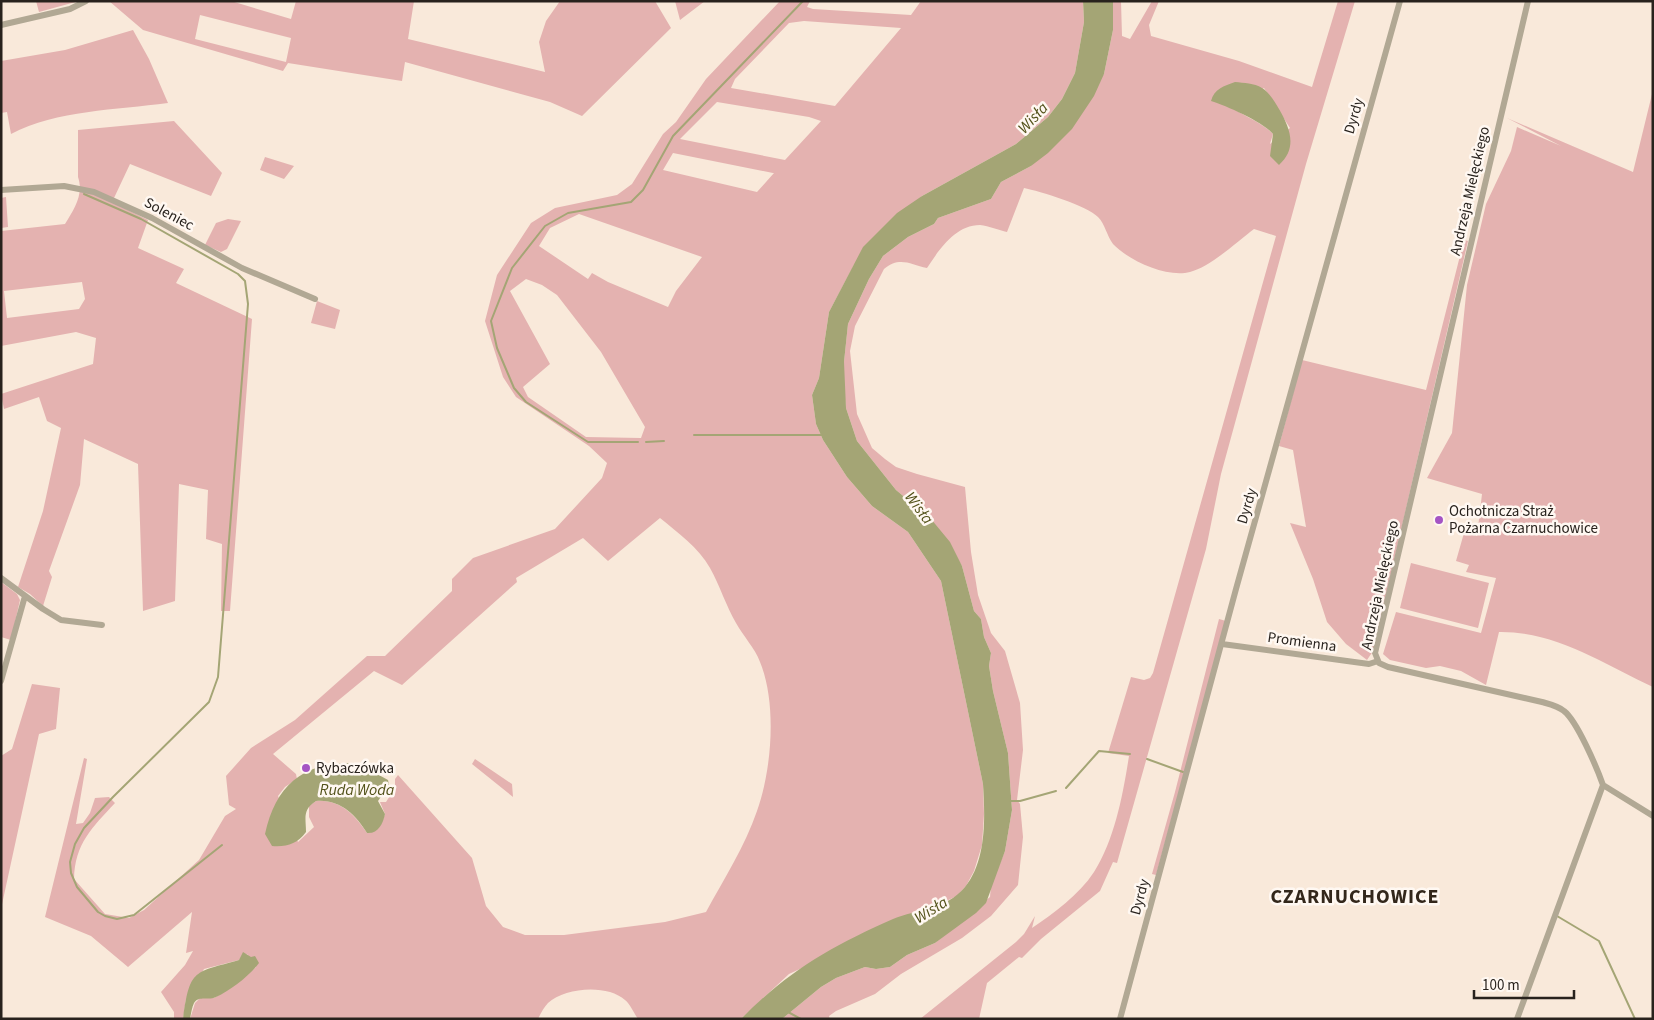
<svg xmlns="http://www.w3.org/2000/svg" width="1654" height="1020" font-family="'Source Sans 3',sans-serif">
  <rect width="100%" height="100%" fill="#f9e9da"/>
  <!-- green -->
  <path fill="#e4b2b0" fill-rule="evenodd" d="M36,1H79L39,12Z
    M109,1H231L291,19L296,1H414L408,39L545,72L539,42L546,21L560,1H655L671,28L582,116L550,102L405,62L402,81L288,63L283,71L143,30ZM200,15L291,38L286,62L195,39Z
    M675,1H705L680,20Z
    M780,1H810L807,7L813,9L911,15L921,1H1083L1084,22L1075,73L1062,99L1048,117L1016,144L922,196L854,265L829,312L819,378L812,395L816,424L823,440L847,477L872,506L908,532L941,581L983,784L984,814L982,845L974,871L966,886L957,896L789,974L741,1019H638C634,1013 630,1004 625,1000C608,984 565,987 548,1003C544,1007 541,1013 538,1019H190L195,1003L200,998H214L232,987L256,967L247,954L239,960L204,969L186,999L183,1019H174V1012L161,992L185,965L193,951L186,953L192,912L128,967L91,936L45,917L84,758L87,759L76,824L83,823L90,813L95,798L109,797L115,803C92,828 75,843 74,879L105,914L129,918L144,910L199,860L225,816L236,809L229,805L226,776L251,748L295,720L367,656H385L452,591V579L473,558L555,529L602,478L607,463L589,446L516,397L503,377L485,321L497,275L531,223L555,208L617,195L632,184L663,134L676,122L706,79ZM804,21L901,28L835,106L731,88L735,79L789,23ZM717,102L809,117L821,121L785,160L680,139ZM673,153L773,173H774L757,192L663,170ZM579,214L702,257L676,291L668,307L608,282L592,273L588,279L539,246L550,228ZM526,279L542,285L557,295L601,352L645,427L641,438L586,437L528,397L523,387L550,364L510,291ZM660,518C677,532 699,548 710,568C720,586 726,606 736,623C743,636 755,648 760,662C777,703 772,769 757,811C745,846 724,879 706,912L665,922L564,935H525L503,927L486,906L472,858L398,775L395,779V788L386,802H380L385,814C381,824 379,832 367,833C355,815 340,799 316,801L309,806V817L314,827L298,842L278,796L285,787L297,779L296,774L273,754L374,671L402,685L517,582L516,578L583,538L608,561Z
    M1113,1H1121L1122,36L1130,39L1152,1H1159L1149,25L1151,36L1239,61L1312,87L1338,1H1355L1306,164L1221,474L1206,549L1117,863L1113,862L1100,891L1041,939L1022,958L1019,957L987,983L979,1019H920L1016,942L1024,934L1035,916L1032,928C1054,913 1079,895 1094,872C1115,839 1123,794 1129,756L1108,753L1131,677L1144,680L1150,678L1153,673L1276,236L1254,229C1237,242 1210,267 1190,272C1167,278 1129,261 1113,244C1107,236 1105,224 1098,217C1088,206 1039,191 1024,188L1007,232C999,230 989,226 980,225C955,225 939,250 927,268C910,264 899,256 884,269L855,326L850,351L857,414L872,448L885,459L896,467L917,474L965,487L971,552L978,595L991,633L1005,651L1020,703L1023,750L1017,800L1020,804L1023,837L1018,885L991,916L962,938L901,974L875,994L836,1011L829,1016L830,1019H782L821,987L836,978L865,967L876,969L890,967L907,955L935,943L990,897L991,885L1005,851L1012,810L1008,753L993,691L989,666L991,653L984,637L981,619L974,611L962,566L931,519L896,490L857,441L846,408L844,391V362L848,324L869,279L883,256L908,237L934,224L938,218L991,199L1001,182L1031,166L1104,74L1113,30ZM1264,88L1290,128L1270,144L1273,134C1263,123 1245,117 1233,108Z
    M133,30L149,59L168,103C116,110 57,110 11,134L7,112L1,113V61L65,50Z
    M1653,90V687C1604,664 1555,631 1499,632L1486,685L1461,671L1440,666L1426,668L1390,660L1383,654L1396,612L1481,633L1496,578L1466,572L1469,565L1456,561L1464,533L1477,536L1482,494L1427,478L1452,433L1467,285L1486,204L1511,151L1517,127L1561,146L1507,118L1633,172Z
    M174,121L222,173L211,196L130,164L114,198L126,209L148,220L138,248L184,269L176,283L252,319L230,611H221L222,544L206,539L208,490L179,484L175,601L143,611L138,464L84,439L80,485L49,571L52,577L43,606L30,594L18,587L43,511L61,428L47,421L39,397L4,409L1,394L93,364L96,338L76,332L1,346V231L65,224C74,209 84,195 78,177V130ZM82,282L85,299L79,309L7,318L4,291Z
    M265,157L294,166L284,179L260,170Z
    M6,197L8,227L1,228V198Z
    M228,219L241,221L227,249L221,252L205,245L216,223Z
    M1464,240L1468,241L1373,651L1367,660L1346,644L1327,622L1313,579L1290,523L1306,527L1293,450L1279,446L1302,360L1426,390Z
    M317,301L340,310L335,329L311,323Z
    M1411,563L1489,583L1478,628L1400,608Z
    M1,582L17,594L20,600L11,640L1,637Z
    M1219,619L1226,621L1156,875L1152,874L1175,792Z
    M32,684L60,688L56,729L39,734L1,909V756L12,749Z
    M475,759L512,784L513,797L472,764Z"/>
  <!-- water -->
  <path fill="#a4a575" d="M1083,1H1113V30L1104,74L1094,96L1072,129L1048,153L1031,166L1001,182L991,199L938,218L934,224L908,237L883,256L869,279L848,324L844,362L846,408L857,441L896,490L931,519L950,542L962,566L974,611L981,619L984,637L991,653L989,666L993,691L1008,753L1012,810L1005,851L986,903L976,913L935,943L907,955L890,967L876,969L865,967L836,978L821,987L782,1019H741C788,971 832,946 893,919C917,909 946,910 965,887C987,860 985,816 983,784L941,581L908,532L872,506L847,477L823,440L816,424L812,395L819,378L829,312L863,247L897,213L922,196L1016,144L1048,117L1062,99L1075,73L1084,22Z
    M1235,82C1244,83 1254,83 1262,88C1269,92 1275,102 1279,109C1290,128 1298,148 1279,165L1270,156L1273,134C1263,122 1227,106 1211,101C1214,89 1224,86 1235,82Z
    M357,763L388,780L389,785L378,801L385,814C383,824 378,834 367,833C356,815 340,799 316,801C302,810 306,818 306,832C297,844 287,847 272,846L265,834C276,784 304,761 357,763Z
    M243,952L251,957L255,956L259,963C249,976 231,990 216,997C209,1001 199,995 194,1003C192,1007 191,1014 190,1019H183C190,968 194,973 239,960Z"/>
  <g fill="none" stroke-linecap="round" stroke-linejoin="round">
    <!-- stream -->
    <path stroke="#a4a575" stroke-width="2" d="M84,194L141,219L238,274L245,281L248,304L218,677L209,702L113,797L84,828L75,844L70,862L71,873L77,887L98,912L105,916L117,919L134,915L222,845
      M694,435H822
      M638,442H588L526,402L514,388L497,348L491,321L512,268L545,226L568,213L631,202L643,190L673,136L803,1
      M646,442L664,441
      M1147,759L1183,772
      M1066,788L1099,751L1130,754
      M1010,801H1020L1056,791
      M1557,916L1599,941L1635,1019
      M788,1012L801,1019"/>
    <!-- street -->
    <path stroke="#b1a894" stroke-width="6" d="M1,25L70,9L86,1
      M1,190L64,186L94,192L152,218L242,268L315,299
      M1,578L43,609L61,620L102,625
      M1222,644L1369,664L1378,661
      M1,681L25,596
      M1603,785L1653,816
      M1120,1019L1236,589L1400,1
      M1517,1019L1603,785C1597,768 1577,721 1564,711C1558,706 1549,704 1542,702L1388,667L1379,663L1375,653L1528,1"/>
  </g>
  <!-- markers -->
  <g fill="#a554c4" stroke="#fff8f2" stroke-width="2">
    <circle cx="1439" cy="520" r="5"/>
    <circle cx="306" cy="768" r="5"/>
  </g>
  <g text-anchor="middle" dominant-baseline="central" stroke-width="5" stroke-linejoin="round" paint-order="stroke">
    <!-- street labels -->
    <g font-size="15" fill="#28221d" stroke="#fff8f2">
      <text transform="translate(1354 116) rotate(-74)">Dyrdy</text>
      <text transform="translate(1470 191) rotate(-77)">Andrzeja Mielęckiego</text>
      <text transform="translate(169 214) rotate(28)">Soleniec</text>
      <text transform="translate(1247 506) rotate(-74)">Dyrdy</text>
      <text transform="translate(1380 585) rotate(-78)">Andrzeja Mielęckiego</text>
      <text transform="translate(1302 642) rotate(8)">Promienna</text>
      <text transform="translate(1140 897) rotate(-75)">Dyrdy</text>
    </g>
    <!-- poi labels -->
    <g font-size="15" fill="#28221d" stroke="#fff8f2" text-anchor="start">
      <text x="1449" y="511">Ochotnicza Straż<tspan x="1449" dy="17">Pożarna Czarnuchowice</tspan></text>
      <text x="316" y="768">Rybaczówka</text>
    </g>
    <!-- water labels -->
    <g font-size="16" font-style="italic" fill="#53521a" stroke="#fff8f2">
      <text transform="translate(1033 118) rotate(-47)">Wisła</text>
      <text transform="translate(919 508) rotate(53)">Wisła</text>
      <text x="357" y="790">Ruda Woda</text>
      <text transform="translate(931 910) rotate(-32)">Wisła</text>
    </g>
    <!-- district labels -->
    <g font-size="20" font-weight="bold" letter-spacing="1" fill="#33271b" stroke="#fff8f2">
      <text x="1355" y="897">CZARNUCHOWICE</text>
    </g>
  </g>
  <!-- border -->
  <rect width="1654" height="1020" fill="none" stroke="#28221d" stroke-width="5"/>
  <!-- scale -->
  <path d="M1474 990v8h100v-8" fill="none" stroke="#28221d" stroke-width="2.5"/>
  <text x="1482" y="990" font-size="15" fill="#28221d" stroke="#fff8f2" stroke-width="4" paint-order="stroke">100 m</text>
</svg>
